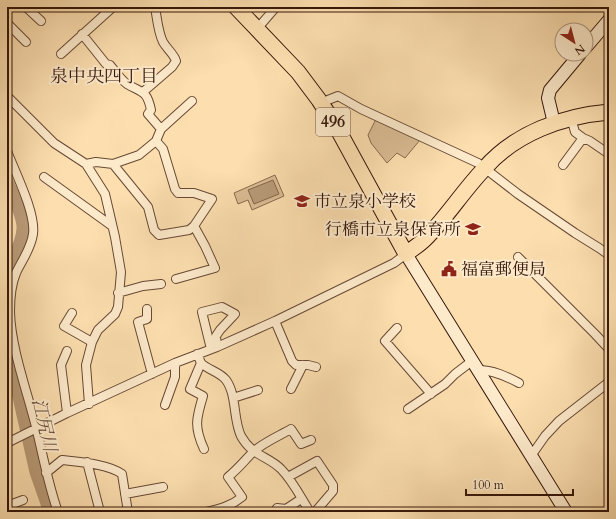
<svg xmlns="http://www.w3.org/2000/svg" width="616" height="519" font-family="Cardo,'Noto Serif JP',serif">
  <rect width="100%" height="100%" fill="#fcdeaf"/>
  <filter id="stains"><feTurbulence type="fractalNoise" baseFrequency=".005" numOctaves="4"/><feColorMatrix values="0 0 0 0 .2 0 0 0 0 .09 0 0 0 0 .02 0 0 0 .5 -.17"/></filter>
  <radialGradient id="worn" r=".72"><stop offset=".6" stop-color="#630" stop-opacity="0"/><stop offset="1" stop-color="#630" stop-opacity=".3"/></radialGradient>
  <!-- green -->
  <path fill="#dabc93" stroke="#886a4f" d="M376,119L420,140L405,158L397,153L387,163L371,143L368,135Z
    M275,175L284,196L252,210L248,200L238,204L234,193Z"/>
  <!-- water -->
  <path fill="#b89a77" stroke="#84664c" d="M273,180L279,194L254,204L248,190Z"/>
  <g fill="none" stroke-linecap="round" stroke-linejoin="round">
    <!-- river -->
    <path stroke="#b89a77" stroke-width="13" d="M7,182C12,193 24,217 23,229C22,245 13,259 7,273
      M7,344L36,472L50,512"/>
    <defs>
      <path id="street" d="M26,7L41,21
        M7,23L26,42
        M257,29L276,7
        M82,34L106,64L110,65C115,71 120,79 127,84C142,93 147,90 151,110L148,114L161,129
        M61,54L113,7
        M143,92L172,67L176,61C174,54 167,49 163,42C158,32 157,18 155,7
        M7,96L54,143L86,164L105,194L115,237L121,272L118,307L115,314L98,330L92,342L86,365L89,404
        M321,104L328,100L338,96L361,109L478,163L518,194L575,233L599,248L609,255
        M571,118L575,132L583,138L590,141L606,152
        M7,151C15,172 36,213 33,234C31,249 22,260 16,273C11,285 10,299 10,312C11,348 27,391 36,427C43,455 48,484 58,512
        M86,164L96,162L113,164L139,155L156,141L161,129L192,101
        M113,164L148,207L154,230L159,235L189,230L194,226L212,199L194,193H178L175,189L163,149L156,141
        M563,165L583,138
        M44,177L112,226
        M518,257L595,334L609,349
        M176,279L215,268L205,246L194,226
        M118,293L143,286L161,284
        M147,309V319L138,322L152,374
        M72,313L64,326L92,342
        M275,321L292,361L296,365H308L316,367
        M397,328L385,341L431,394
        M211,349L202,312L222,307L235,314L220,330L216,336L217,347
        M197,354C199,357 200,361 201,363C208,370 220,372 226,380C237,395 233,420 241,436C252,456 268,456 281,469C293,481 301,498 310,512
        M201,363L190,389L203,396C196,419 194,427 204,449
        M478,370C493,370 506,376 519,383
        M291,389L303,365
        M233,398L258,390
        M165,405L175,377V363
        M408,409L445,384L455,374L472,361
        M67,413L61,365L67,351
        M7,443L67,413L175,363L217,347L275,321L394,263L406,254
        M531,456L545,436L559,421L609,382
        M87,462L100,512
        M46,473L62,460C79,462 109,464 122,474L128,512
        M288,477L317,461L333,485V491L315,512
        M125,494L163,487
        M7,506L23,500
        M206,512C220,509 231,506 242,497L228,477C238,469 244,461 253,452C264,442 279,436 291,429L301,444L311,440
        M275,512L277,508L286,509L301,499"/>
      <path id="secondary" d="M586,47L609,20
        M554,123L548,98L550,90L580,54
        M406,254L566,512"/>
      <path id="highway" d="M236,7L298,72L319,100L336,126L406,254C412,249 419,245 425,239C446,218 463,191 484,169C515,133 563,116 609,112"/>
    </defs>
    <!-- street casing -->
    <use href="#street" stroke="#674934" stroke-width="10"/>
    <!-- secondary casing -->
    <use href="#secondary" stroke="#35170b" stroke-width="14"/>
    <!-- highway casing -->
    <use href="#highway" stroke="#35170b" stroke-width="17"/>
    <!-- street -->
    <use href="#street" stroke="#fdeacb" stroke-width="8"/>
    <!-- secondary -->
    <use href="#secondary" stroke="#fdeacb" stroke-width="12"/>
    <!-- highway -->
    <use href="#highway" stroke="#fcdeaf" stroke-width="15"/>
  </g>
  <!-- icons -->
  <defs>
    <symbol id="school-bare" viewBox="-9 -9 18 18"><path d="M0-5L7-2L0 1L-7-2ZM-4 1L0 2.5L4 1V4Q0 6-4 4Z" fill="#8f2418" stroke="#fdeacb" stroke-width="2.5" paint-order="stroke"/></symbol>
    <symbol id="civic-bare" viewBox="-9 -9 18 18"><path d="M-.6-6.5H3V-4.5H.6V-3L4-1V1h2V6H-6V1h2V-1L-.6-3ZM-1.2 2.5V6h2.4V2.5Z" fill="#8f2418" stroke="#fdeacb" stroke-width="2.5" paint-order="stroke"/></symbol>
  </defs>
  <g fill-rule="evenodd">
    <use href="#school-bare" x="291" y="190" width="22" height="22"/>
    <use href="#school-bare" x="462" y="218" width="22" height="22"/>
    <use href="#civic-bare" x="438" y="258" width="22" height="22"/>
  </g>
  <g text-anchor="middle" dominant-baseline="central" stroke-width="4" stroke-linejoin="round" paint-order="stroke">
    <!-- shield labels -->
    <rect fill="#fdeacb" stroke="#715645" stroke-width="1" x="316" y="108" width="34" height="28" rx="3"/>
    <g font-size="16" font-weight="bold" fill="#35170b">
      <text x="333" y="122">496</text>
    </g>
    <!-- poi labels -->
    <g font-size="17" fill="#35170b" stroke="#fdeacb" text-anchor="start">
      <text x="314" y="201">市立泉小学校</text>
      <text x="461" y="229" text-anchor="end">行橋市立泉保育所</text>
      <text x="461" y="269">福富郵便局</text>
    </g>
    <!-- neighbourhood labels -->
    <g font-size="18" fill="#35170b" stroke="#fdeacb">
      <text x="104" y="76">泉中央四丁目</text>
    </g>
    <!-- water labels -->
    <g font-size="18" font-style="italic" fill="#694b36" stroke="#fdeacb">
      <text transform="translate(44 425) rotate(77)">江尻川</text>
    </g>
  </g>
  <!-- margin -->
  <rect width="616" height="519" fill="none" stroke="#fcdeaf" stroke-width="24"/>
  <rect x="8" y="8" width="600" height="503" fill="none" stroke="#35170b" stroke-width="2"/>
  <rect x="12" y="12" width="592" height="495" fill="none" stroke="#35170b"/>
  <!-- north arrow -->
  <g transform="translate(574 42) rotate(144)"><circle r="19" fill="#fdeacb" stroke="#ad967e"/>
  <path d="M0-3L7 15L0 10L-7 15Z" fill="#8f2418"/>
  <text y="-6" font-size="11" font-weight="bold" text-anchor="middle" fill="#35170b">N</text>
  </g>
  <!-- scale -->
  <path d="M466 489v6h107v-6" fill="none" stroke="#35170b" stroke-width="2"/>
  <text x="472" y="489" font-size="12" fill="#35170b" stroke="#fdeacb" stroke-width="3" paint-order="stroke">100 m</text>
  <rect width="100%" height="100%" filter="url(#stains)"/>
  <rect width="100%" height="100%" fill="url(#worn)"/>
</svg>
